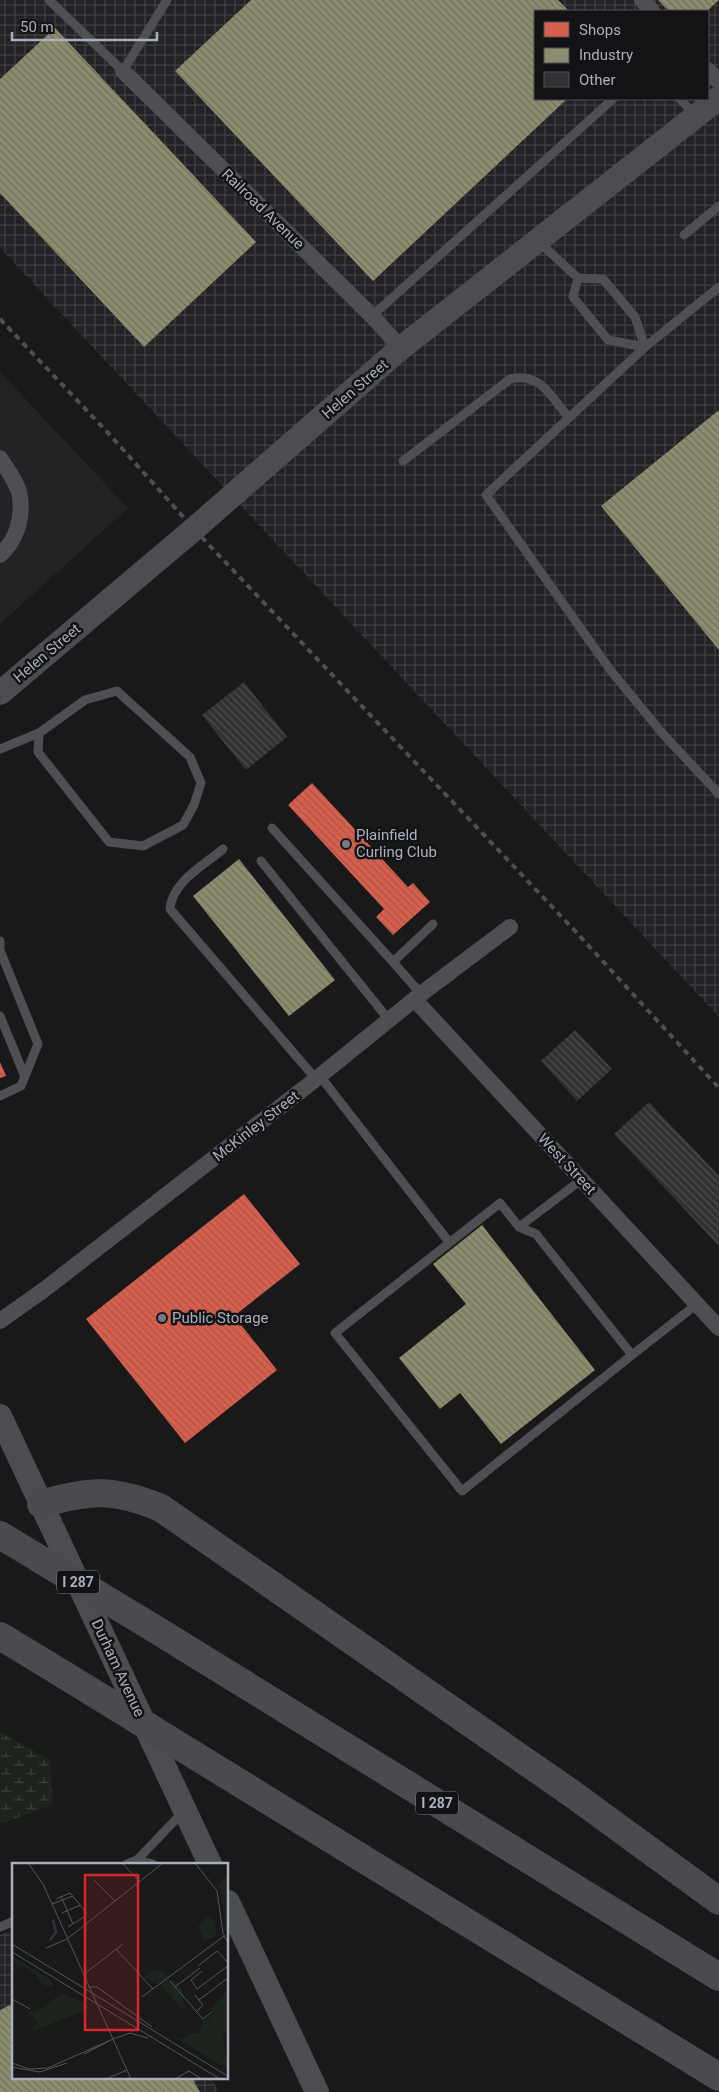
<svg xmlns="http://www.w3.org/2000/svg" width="719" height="2092" font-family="Roboto,sans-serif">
  <defs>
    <pattern id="industrial-grid" width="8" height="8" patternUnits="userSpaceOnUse" patternTransform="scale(1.25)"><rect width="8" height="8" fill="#232326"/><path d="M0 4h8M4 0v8" fill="none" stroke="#404044"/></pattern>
    <pattern id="wetland-marsh" width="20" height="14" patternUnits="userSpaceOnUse" patternTransform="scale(1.25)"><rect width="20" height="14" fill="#1d241e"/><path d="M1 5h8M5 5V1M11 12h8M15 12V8" fill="none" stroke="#3b413d"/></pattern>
    <pattern id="shops-back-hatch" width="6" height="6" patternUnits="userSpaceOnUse" patternTransform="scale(1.25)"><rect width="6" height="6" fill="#d6604d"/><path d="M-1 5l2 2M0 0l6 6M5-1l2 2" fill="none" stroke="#ad5548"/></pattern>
    <pattern id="industry-back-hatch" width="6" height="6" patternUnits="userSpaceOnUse" patternTransform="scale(1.25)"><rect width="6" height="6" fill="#8c8c6e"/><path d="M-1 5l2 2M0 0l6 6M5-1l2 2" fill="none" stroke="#71725e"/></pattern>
    <pattern id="building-back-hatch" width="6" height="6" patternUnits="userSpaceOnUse" patternTransform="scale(1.25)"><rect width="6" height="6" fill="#313132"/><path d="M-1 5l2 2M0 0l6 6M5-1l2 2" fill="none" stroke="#4c4c4e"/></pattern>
  </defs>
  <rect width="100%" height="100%" fill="#19191a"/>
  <!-- built -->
  <path fill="#232326" d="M0,372L128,508L0,624Z"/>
  <!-- industrial -->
  <path fill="url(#industrial-grid)" fill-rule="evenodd" d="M0,0H719V1017L0,248ZM535,11H708V99H535Z
    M14,1929V2078H211L219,2092H0V1935Z"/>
  <!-- wetland -->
  <path fill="url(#wetland-marsh)" d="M0,1732L50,1760L53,1805L0,1824Z"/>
  <!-- shops -->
  <path fill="url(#shops-back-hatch)" d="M312,783L408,887L413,883L430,902L393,935L376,917L384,909L288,805Z
    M0,1062L6,1076L0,1078Z
    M244,1194L300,1264L234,1316L277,1370L185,1443L86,1319Z"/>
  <!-- industry -->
  <path fill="url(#industry-back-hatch)" d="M251,0H558L569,11H535V99H567L373,281L175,71Z
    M658,0H719L707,11H669Z
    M55,28L256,242L144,347L0,193V79Z
    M719,410V650L601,506Z
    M239,859L335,980L289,1016L193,896Z
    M482,1225L595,1370L501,1444L460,1393L440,1409L399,1358L466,1304L433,1264Z
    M14,2003V2078H192L200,2092H0V2010Z"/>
  <!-- building -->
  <path fill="url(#building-back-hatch)" d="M244,682L287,737L246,770L202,715Z
    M575,1030L612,1069L577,1101L541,1061Z
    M649,1102L719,1176V1246L614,1134Z"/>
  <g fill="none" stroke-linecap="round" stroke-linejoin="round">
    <!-- lane -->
    <path stroke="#4d4f53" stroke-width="9" d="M49,0L123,71L167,0
      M680,99L696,116
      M684,235L719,206
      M539,242L578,278L603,279L635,317L645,347
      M578,278L573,297L608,340L645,347
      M719,287L645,347L486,495L611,671L663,734L719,794
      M372,316L613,99
      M403,461L510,379C541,372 550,396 569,418
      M0,749L39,733L85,700L117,691L190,757L201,783L194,805L183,825L143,846L109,842L38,752L39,733
      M272,828L393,962
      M223,849C203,866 172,882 170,909L316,1079
      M261,861L389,1020
      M0,941V958
      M421,994L393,962L433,924
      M0,1016L25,1077
      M320,1076L449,1242
      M0,1096L21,1086L38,1044L1,953
      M500,1203L519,1227L536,1234L632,1355L462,1491L335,1333Z
      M519,1227L581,1180
      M632,1355L697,1304
      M137,1860L153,1864
      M127,1864L137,1860L183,1812
      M0,1927L14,1921"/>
    <!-- street -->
    <path stroke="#4d4f53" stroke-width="16" d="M642,0L652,11
      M708,70L719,82
      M123,71L372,316L401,348
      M0,458C7,469 19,485 20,497C23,519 16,541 0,555
      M415,1000L719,1328
      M0,1321L45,1289L316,1079L421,994L510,927"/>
    <!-- secondary -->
    <path stroke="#4c4d51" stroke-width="24" d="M0,693L194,529L401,348L719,98
      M0,1416L210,1864
      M228,1902L317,2092"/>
    <!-- highway -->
    <path stroke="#4b4b4f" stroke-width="28" d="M41,1504C89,1490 113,1488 161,1508L571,1793L719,1901
      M155,1629L719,1977
      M0,1636L66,1676
      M225,1774L719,2077"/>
    <!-- rail -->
    <path stroke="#4d4f52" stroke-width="4" stroke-dasharray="6 5" stroke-linecap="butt" d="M0,319L110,435L194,529L576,932L719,1088"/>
    <!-- highway-bridge -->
    <path stroke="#4b4b4f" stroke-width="28" d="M0,1535L155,1629
      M66,1676L225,1774"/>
  </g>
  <!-- markers -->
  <g fill="#777a83" stroke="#131316" stroke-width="2">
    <circle cx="346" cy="844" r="5"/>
    <circle cx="162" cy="1318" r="5"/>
  </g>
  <g text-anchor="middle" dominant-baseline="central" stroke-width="5" stroke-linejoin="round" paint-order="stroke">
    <!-- shield labels -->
    <g fill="#131316" stroke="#7d808a" stroke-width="1">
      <rect x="57" y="1570.5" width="42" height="23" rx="4"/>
      <rect x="416" y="1791.5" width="42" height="23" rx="4"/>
    </g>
    <g font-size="14" font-weight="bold" fill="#aaafbb">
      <text x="78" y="1582">I 287</text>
      <text x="437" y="1803">I 287</text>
    </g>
    <!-- street labels -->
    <g font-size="15" fill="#aaafbb" stroke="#131316">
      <text transform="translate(263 209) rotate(44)">Railroad Avenue</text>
      <text transform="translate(355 389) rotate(-41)">Helen Street</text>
      <text transform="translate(47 653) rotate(-40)">Helen Street</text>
      <text transform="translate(256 1126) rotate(-38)">McKinley Street</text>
      <text transform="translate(567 1164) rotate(47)">West Street</text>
      <text transform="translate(118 1668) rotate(65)">Durham Avenue</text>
    </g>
    <!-- poi labels -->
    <g font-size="15" fill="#aaafbb" stroke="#131316" text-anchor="start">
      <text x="356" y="835">Plainfield<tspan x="356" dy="17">Curling Club</tspan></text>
      <text x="172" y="1318">Public Storage</text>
    </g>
  </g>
  <!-- overview -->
  <g transform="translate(12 1863)">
    <rect width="216" height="216" fill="#19191a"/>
    <path d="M0,93L33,113L42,121L40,124L29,121L23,110L11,103L5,105ZM140,107L151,108L157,117H163L170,126L172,148L148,121L131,115ZM190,157L197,158L203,166L216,168L210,172L216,200L190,165Z" fill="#1d241e"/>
    <path d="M216,13V77L213,67V41L206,21ZM206,151L209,163L216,161V168L203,166L197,158ZM189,162L195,170L199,167L204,169V183L216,200V206L161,173L169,176L180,170H188Z" fill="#1d241e"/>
    <path d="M197,52L203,59L204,72L192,78L186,64ZM216,126V161L209,163L206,152L197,158H193L202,151L199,146ZM50,130L77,143V146L18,169L26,158L15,149H24Z" fill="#1d241e"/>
    <path d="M216,28L217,75H216L209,34Z" fill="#1d241e"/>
    <path fill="none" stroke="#2b353d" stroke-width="2.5" d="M38,77L44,69L41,57"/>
    <path fill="none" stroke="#53555a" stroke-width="1" d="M16,0L31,21L119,216M183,0L205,28L211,70L217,82M111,1L127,18M82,17L103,38M49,33L61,61M44,36L58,30L74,49L72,54L56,64M40,41L61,33M50,50L69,42M0,81L217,214M34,85L55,76L151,0M104,86L141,126M0,89L208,216M186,103L205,88L217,101M190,108L179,117L185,126L217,102M72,111L111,81M158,118L191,156L200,149M76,124H85L140,164M163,124L188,105M183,132L191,142L185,148M130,134L212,73M0,136L18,146M187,137L217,114M101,176L118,170L136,175M72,191L97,178M0,200L17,206L36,205L101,176M0,204L28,209L55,200M94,216L115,207M163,216L177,208L190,216"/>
    <path fill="#d62828" fill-opacity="0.15" stroke="#d62828" stroke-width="2.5" d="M73,12H126V167H73Z"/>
    <rect width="216" height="216" fill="none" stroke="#aaafbb" stroke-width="2.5"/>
  </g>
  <!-- legend -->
  <rect x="534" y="10" width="175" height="90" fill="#131316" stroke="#4f5158"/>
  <rect x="544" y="22" width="25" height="15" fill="#d6604d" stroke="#4f5158"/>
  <text x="579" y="35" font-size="15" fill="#aaafbb">Shops</text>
  <rect x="544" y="48" width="25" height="15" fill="#8c8c6e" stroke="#4f5158"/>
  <text x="579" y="60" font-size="15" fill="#aaafbb">Industry</text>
  <rect x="544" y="72" width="25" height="15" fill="#313132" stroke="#4f5158"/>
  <text x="579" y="85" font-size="15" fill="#aaafbb">Other</text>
  <!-- scale -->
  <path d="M12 32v8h145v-8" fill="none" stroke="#aaafbb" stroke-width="2.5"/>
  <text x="20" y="32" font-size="15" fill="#aaafbb" stroke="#131316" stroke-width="4" paint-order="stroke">50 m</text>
</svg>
